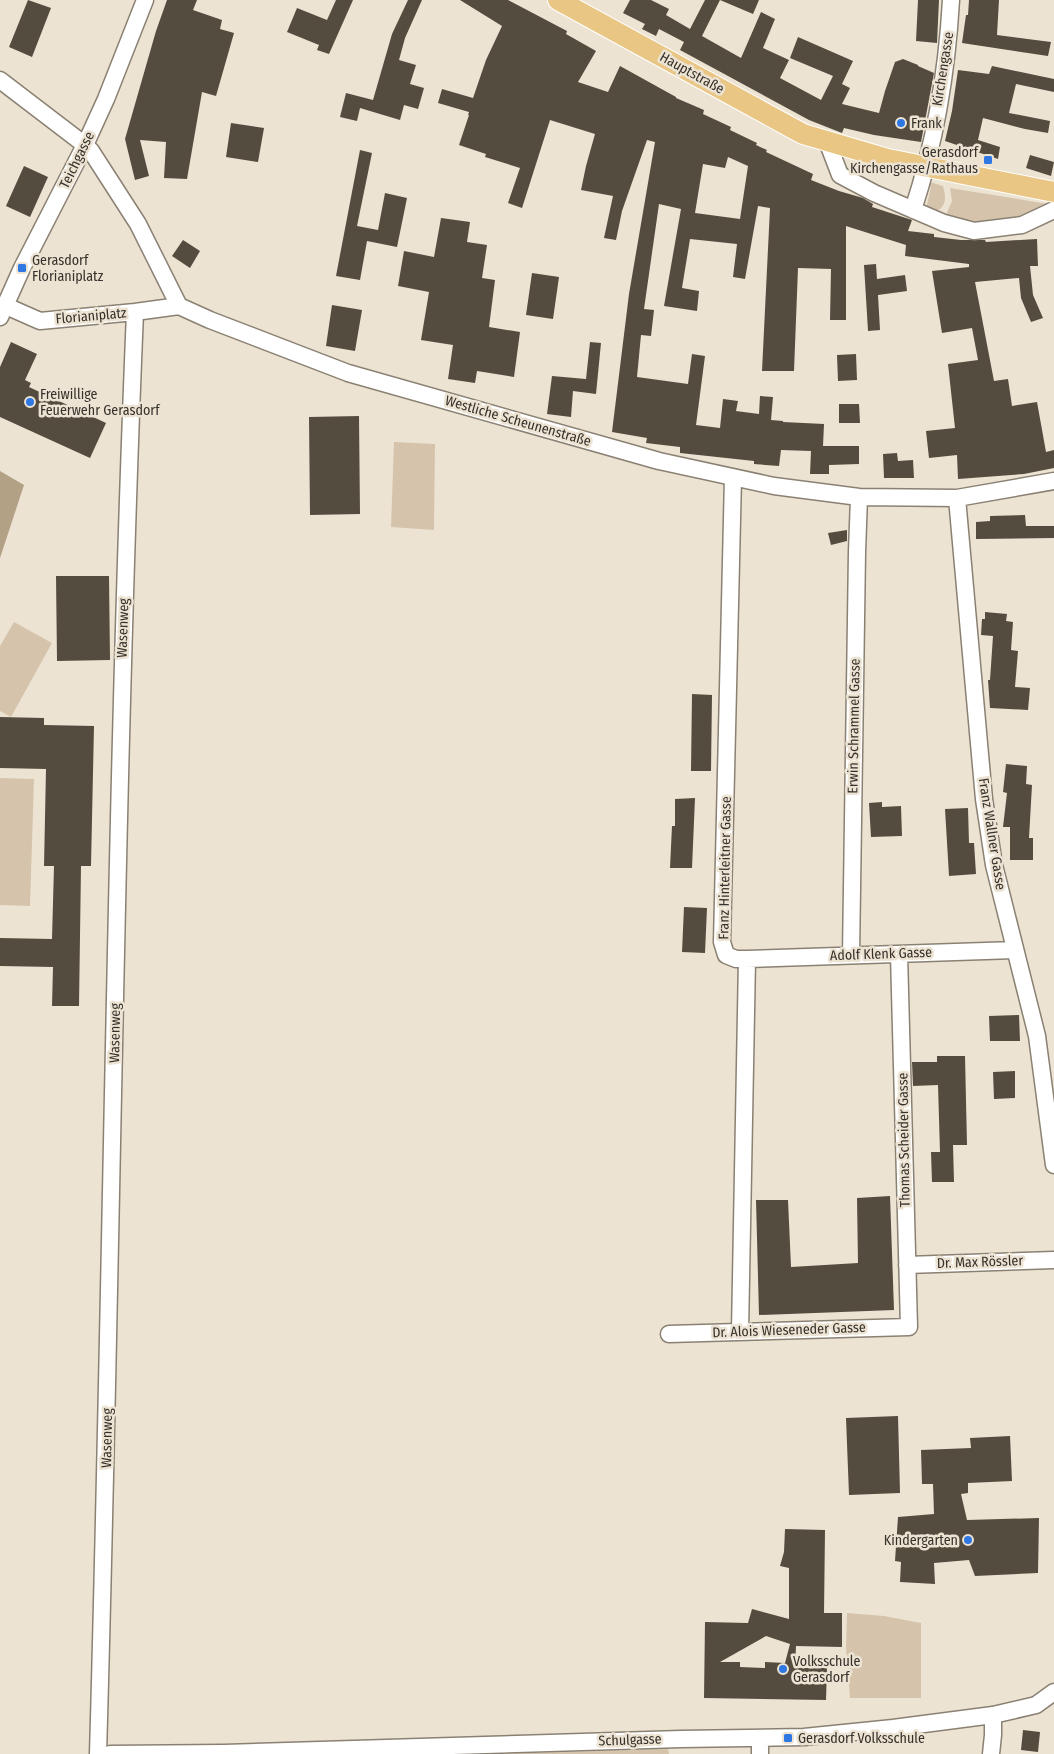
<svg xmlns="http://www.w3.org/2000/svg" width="1054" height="1754" font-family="'Fira Sans Condensed',sans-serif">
  <rect width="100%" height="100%" fill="#ede3d3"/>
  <!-- green -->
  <path fill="#d5c4ab" d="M920,179L943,186C946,197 947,205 936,212L926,209L931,187L919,183Z
    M950,188L1048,204L1035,213L997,223L973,225L945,217L952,201Z
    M394,442L435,444L434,530L391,527Z
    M14,622L52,643L11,717L0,711V646Z
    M0,778L34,779L30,906L0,905Z
    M847,1613L884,1616L921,1623V1698H850L846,1648Z
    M668,1749L669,1754H499Z"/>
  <!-- water -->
  <path fill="#b3a185" d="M0,471L24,485L0,558Z"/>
  <!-- building -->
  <path fill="#544c3f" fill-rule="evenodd" d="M28,0L51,8L32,57L9,47Z
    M167,0H197L193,10L222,20L220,29L234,33L216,96L202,92L187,179L164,178L166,142L140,140L149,176L135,180L125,139L156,31Z
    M336,0H353L329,54L317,50L319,45L287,32L297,8L327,20Z
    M408,0H422L405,38L399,60L416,65L410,84L424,88L418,109L404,105L400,120L360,108L357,121L340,117L346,93L373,100L392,34Z
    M460,0H508L567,31L566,34L596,51L578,82L608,92L620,66L676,97V98L704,110L703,114L731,127L730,130L757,143L756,145L767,150L766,152L813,174L811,180L839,191L863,198L873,204L872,207L912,220L908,231L934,234V237L961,240H985L986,242L1037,239L1038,266H1030L1033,295L1043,318L1031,322L1021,298L1019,278L975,282L994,381L1008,379L1012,406L1037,402L1046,452L1054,450V468L1024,474L958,479L957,455L929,458L926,431L955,428L948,364L978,360L972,328L942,333L932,271L969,267V264L905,256L906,245L846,226V320H830L831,269L798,268L794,371H762L770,208L758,206L745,279L733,277L737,244L690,239L682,288L699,291L697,311L664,306L681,209L659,204L644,309L654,310L651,336L641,335L637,377L688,384L692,354L705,356L696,425L720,428L723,399L738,401L736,411L759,414L760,396L773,397L771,420L783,421V422L824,424L823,446H859V464L829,465V474H810L811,451L781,450L779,466L754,464V461L680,453V447L646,443L647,438L612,432L629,294L655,142L647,140L622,211L616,240L604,238L613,196L581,190L586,166L595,134L550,120L522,208L508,203L520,168L485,157L486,154L459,145L469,115H468L469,112L438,103L442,89L473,98L486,60L502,26ZM728,157L748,166L740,219L695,213L703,164L725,168Z
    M630,0H651L669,9L666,15L690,29L705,0H759L753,14L720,0L702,36L741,58L761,12L775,19L763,48L789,60L780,78L821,100L833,76L790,58L798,37L853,61L842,84L850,88L842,104L879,113L885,91L895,62L903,59L918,65V66L934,73L921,142L874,135L844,128L842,133L809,120L680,50L684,42L659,29L656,36L642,29L645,24L623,13Z
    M918,0H939L937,43L916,41Z
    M969,0H999L997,35L1051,42L1048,56L962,43L966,15H968Z
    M992,66L1054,79V92L1016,84L1009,113L1050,121L1048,133L1025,129L983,118L978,140L1000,147L998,159L945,141L952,111L958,70L989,74Z
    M231,123L264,128L258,162L226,157Z
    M360,150L372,153L357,226L378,230L385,193L407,198L397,247L367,241L360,280L336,276Z
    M1030,155L1054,162L1051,176L1026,168Z
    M24,166L48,177L30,217L6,206Z
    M441,218L470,222L467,242L487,245L482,278L495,280L489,327L520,332L514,377L477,371L475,383L448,379L453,345L421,340L429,292L398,286L404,251L434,257Z
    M183,240L200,251L190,268L172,256Z
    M876,264L877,279L905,275L907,291L878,295L880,330L868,331L864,265Z
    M532,273L559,277L553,319L526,315Z
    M332,305L362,310L355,351L326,346Z
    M11,342L37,354L25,380L31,383L29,387L106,423L90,458L0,417V367Z
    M590,342L601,343L596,394L573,391L571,417L547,414L552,376L586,379Z
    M856,354L857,380L838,381L837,355Z
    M839,404H859L860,423H839Z
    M359,416L360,514L310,515L309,417Z
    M897,453L898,461L913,460L914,478H884L883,454Z
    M1025,515L1026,526H1054V538L976,539V522L990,521V516Z
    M847,530V541L831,545L828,533Z
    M56,576H109L110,660L57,661Z
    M985,612L1007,614L1006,621L1013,622L1011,650L1018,651L1015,687L1030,688L1028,710L990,708L988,680H990L993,636L981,635L982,619H985Z
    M692,694L712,695L711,771H691Z
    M0,717L44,718V725L94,726L91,866H81L79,1006H52L53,967L0,966V938L52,939L54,866H44L46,769L0,768Z
    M1006,764L1027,766L1026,784L1032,785L1029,838H1033V860H1010V827H1003L1007,793L1003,792Z
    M695,798L692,868H670L672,826H675V799Z
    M882,802V807L901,806L902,836L871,837L869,803Z
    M968,808L969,843H974L976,874L949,876L945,809Z
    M684,907L707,908L705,953L682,952Z
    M1019,1015L1020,1041H990L989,1016Z
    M937,1056H965L967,1145H953L954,1182H932L931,1152H940L938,1085L913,1086L912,1062H937Z
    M1015,1071V1098L994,1099L993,1072Z
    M890,1196L894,1310L759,1315L756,1200H788L791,1267L858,1263L857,1198Z
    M898,1416L900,1493L849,1495L846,1418Z
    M1010,1436L1012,1481L968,1483V1493L961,1494L967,1520L1039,1518L1038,1573L975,1576L969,1560L934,1563L935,1584L900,1582L901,1562L895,1561L898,1517L934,1514L933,1484H922L921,1450L971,1448L970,1438Z
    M785,1529L825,1530L824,1613H842V1647L796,1646L795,1668H827L826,1700L704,1698L705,1622L748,1623L752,1609L789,1619V1568L780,1566L784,1552ZM766,1636L790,1644L785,1663L765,1662V1668L740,1667V1662H720Z
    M1023,1730L1040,1732L1038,1752L1021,1750Z"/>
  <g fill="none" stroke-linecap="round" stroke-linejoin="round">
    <defs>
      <path id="minor" d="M0,80L85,145L91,151L138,224L179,306L210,320L348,373L659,461L774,486L859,497L957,498L1054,481
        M827,141L840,175L874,193L944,223L974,231L1022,225L1054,210
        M913,210C935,143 947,71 951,0
        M6,306L40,321L135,312L179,306
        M0,317L22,268L85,145L106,99L145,0
        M733,477L722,942L726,955L736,959H747L740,1332
        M957,498L984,799L994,865L1037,1036L1054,1165
        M851,955L857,552L859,497
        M747,959L1015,950
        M907,1265L1054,1260
        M669,1334L909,1327L899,954
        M98,1754C112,1273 115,792 135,312
        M110,1754L224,1753L681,1739L804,1737L893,1728L993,1715L1036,1705L1054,1692
        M760,1754V1739
        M991,1754L993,1735V1715"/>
      <path id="major" d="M558,0L803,134L888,159L1054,192"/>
    </defs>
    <!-- minor casing -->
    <use href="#minor" stroke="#8a8173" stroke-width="19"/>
    <!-- major casing -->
    <use href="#major" stroke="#fff" stroke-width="22"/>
    <!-- minor -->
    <use href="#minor" stroke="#fff" stroke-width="16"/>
    <!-- major -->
    <use href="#major" stroke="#e9c684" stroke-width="20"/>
  </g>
  <!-- markers -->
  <g fill="#2f78e4" stroke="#ede3d3" stroke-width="2">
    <circle cx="901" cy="123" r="5"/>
    <rect x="983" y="155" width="10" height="10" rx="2.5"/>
    <rect x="17" y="263" width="10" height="10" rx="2.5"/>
    <circle cx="30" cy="402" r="5"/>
    <circle cx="968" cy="1540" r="5"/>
    <circle cx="783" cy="1669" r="5"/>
    <rect x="783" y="1733" width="10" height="10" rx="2.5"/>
  </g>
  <g text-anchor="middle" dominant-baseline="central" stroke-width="5" stroke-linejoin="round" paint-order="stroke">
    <!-- street labels -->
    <g font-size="14" fill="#35312b" stroke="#ede3d3">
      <text transform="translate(943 69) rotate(-81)">Kirchengasse</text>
      <text transform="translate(692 73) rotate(29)">Hauptstraße</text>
      <text transform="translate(77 160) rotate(-64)">Teichgasse</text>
      <text transform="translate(91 316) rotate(-5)">Florianiplatz</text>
      <text transform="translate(518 421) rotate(16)">Westliche Scheunenstraße</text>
      <text transform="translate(123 628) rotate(-88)">Wasenweg</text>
      <text transform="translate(854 726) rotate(-89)">Erwin Schrammel Gasse</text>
      <text transform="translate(992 834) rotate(81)">Franz Wallner Gasse</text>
      <text transform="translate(725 868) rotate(-89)">Franz Hinterleitner Gasse</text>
      <text transform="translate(881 954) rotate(-2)">Adolf Klenk Gasse</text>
      <text transform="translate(115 1033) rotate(-89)">Wasenweg</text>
      <text transform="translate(904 1140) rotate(-91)">Thomas Scheider Gasse</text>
      <text transform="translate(980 1262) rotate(-2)">Dr. Max Rössler</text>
      <text transform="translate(789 1330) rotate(-2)">Dr. Alois Wieseneder Gasse</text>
      <text transform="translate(107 1438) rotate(-89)">Wasenweg</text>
      <text transform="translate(630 1740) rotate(-2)">Schulgasse</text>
    </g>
    <!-- poi labels -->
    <g font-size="14" fill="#35312b" stroke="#ede3d3" text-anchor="start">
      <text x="911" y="123">Frank</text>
      <text x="978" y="152" text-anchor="end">Gerasdorf<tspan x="978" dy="16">Kirchengasse/Rathaus</tspan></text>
      <text x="32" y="260">Gerasdorf<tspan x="32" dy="16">Florianiplatz</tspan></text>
      <text x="40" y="394">Freiwillige<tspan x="40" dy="16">Feuerwehr Gerasdorf</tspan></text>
      <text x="958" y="1540" text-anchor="end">Kindergarten</text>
      <text x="793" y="1661">Volksschule<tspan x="793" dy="16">Gerasdorf</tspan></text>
      <text x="798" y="1738">Gerasdorf Volksschule</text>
    </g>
  </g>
</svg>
